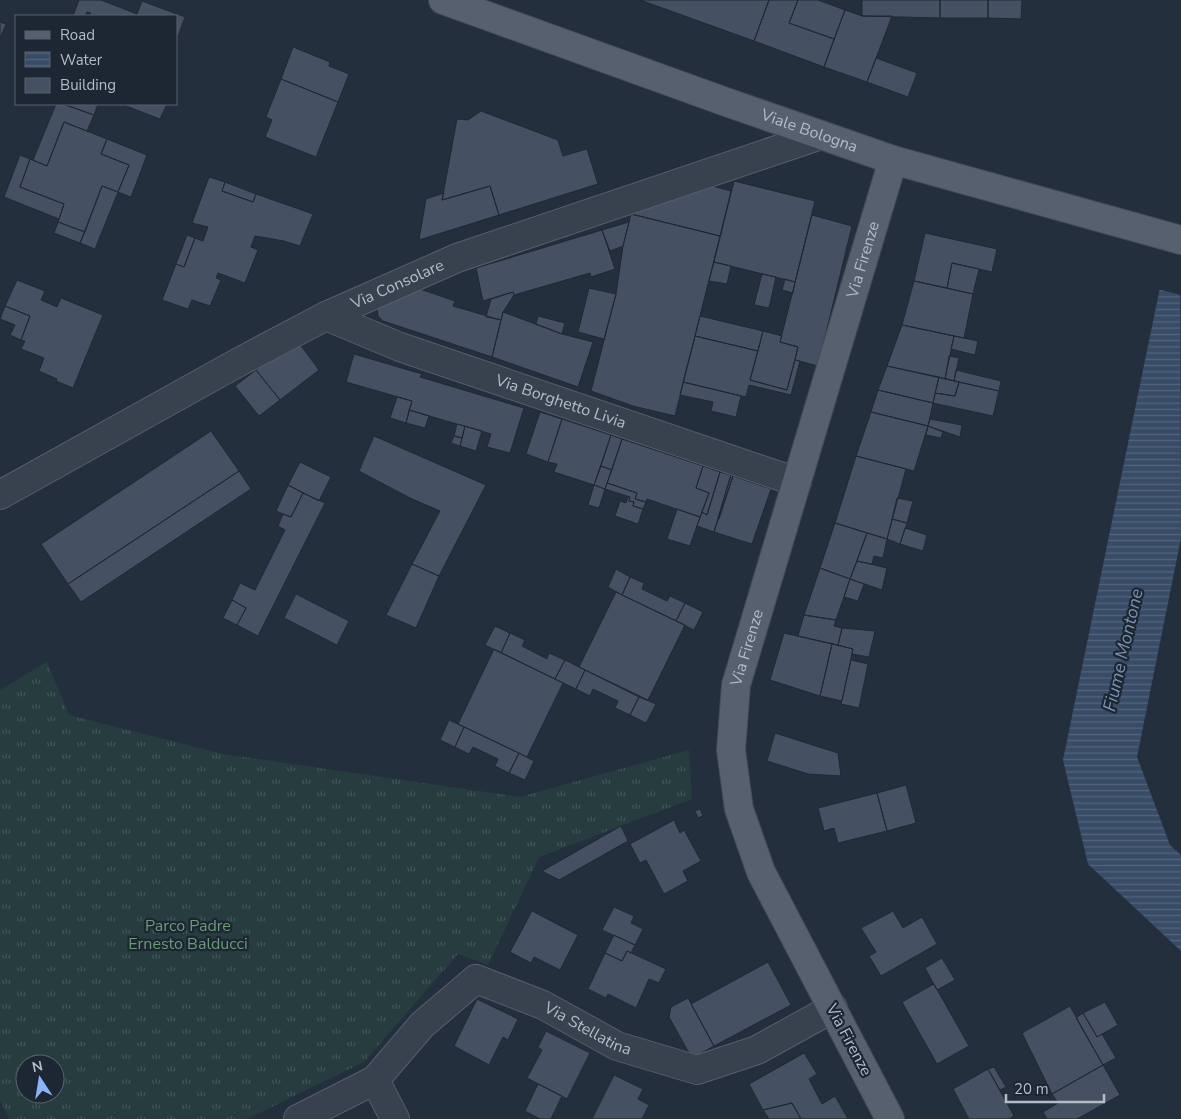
<svg xmlns="http://www.w3.org/2000/svg" width="1181" height="1119" font-family="'Nunito Sans',sans-serif">
  <defs>
    <pattern id="grass-tufts" width="24" height="20" patternUnits="userSpaceOnUse" patternTransform="scale(1.25)"><rect width="24" height="20" fill="#263c3f"/><path d="M3 7l-1-3M5 7V3M7 7l1-3M15 17l-1-3M17 17v-4M19 17l1-3" fill="none" stroke="#435659"/></pattern>
    <pattern id="water-rules" width="6" height="5" patternUnits="userSpaceOnUse" patternTransform="scale(1.25)"><rect width="6" height="5" fill="#394c67"/><path d="M0 2.5h6" fill="none" stroke="#53647b"/></pattern>
  </defs>
  <rect width="100%" height="100%" fill="#242f3e"/>
  <!-- grass -->
  <path fill="url(#grass-tufts)" fill-rule="evenodd" d="M47,662L69,715L223,754L520,797L689,750L692,799L539,857L488,965L458,954L364,1062L247,1119H9L0,1100V690ZM25,1064H55V1094H25Z"/>
  <!-- water -->
  <path fill="url(#water-rules)" d="M1180,190L1181,538L1137,757L1170,845L1181,855V951L1088,864L1063,760Z"/>
  <!-- pier -->
  <path fill="#242f3e" d="M1180,188H1181V295L1157,289L1177,190Z"/>
  <!-- building -->
  <path fill="#455162" stroke="#1f2835" d="M79,0H101L137,14L142,1L185,17L176,42V16H89L91,13L87,12L85,16H73Z
    M640,0H769L754,41Z
    M769,0H798L789,23L834,39L824,67L754,41Z
    M798,0H818L845,10L834,39L789,23Z
    M862,0H940V18L862,16Z
    M940,0H988V18H940Z
    M988,0H1022L1021,19L988,18Z
    M845,10L862,16H892L867,82L824,67Z
    M0,22L6,24L0,39Z
    M293,47L330,62L329,66L349,74L338,102L281,79Z
    M876,58L917,73L908,97L867,82Z
    M281,79L338,102L316,157L265,137L272,120L266,117Z
    M56,104H63L94,115L87,131L64,122L47,166L33,160Z
    M63,104H98L94,115Z
    M121,104H167L160,119Z
    M481,111L558,140L563,156L587,149L598,184L499,215L490,186L442,200L457,119L468,120Z
    M64,122L107,139L101,154L129,165L118,192L102,186L85,232L58,222L64,204L20,187L30,159L47,166Z
    M107,139L147,155L131,197L118,192L129,165L101,154Z
    M20,155L30,159L20,187L64,204L59,219L4,197Z
    M209,177L225,182L222,191L253,202L256,194L313,214L300,246L284,241L255,236L251,247L258,250L245,283L218,273L216,278L221,280L210,306L192,300L188,309L162,300L176,264L184,267L195,238L203,241L208,227L192,223Z
    M734,181L815,201L795,282L714,262Z
    M225,182L256,194L253,202L222,191Z
    M701,183L731,191L720,236L631,214L634,205Z
    M102,186L118,192L95,249L80,243Z
    M490,186L499,215L419,240L426,199L444,193L442,200Z
    M631,214L720,236L675,416L633,406L591,391L616,294L623,246Z
    M812,215L852,226L818,366L795,360L798,347L780,342Z
    M58,222L85,232L80,243L54,233Z
    M629,222L623,246L610,251L602,230Z
    M602,230L615,269L591,277L590,273L514,295L513,292L483,301L476,268Z
    M925,233L997,249L992,272L952,263L947,288L914,281Z
    M187,235L195,238L184,267L176,264Z
    M714,262L731,266L727,284L709,281Z
    M952,263L979,269L973,294L947,288Z
    M762,274L776,277L769,308L754,305Z
    M785,279L795,282L793,293L782,290Z
    M17,280L45,291L41,300L57,307L61,298L103,315L73,388L56,381L57,379L39,371L44,358L21,349L25,341L21,340L30,316L5,306Z
    M914,281L973,294L964,338L902,325Z
    M589,288L616,294L604,339L578,332Z
    M420,289L455,301L453,306L501,320L492,357L383,321L378,316L377,308Z
    M513,292L514,295L503,312L501,320L486,317L491,299Z
    M5,306L30,316L21,340L10,335L15,325L0,319Z
    M503,312L562,334L593,342L578,387L492,357Z
    M538,316L565,323L562,334L536,324Z
    M700,316L763,331L758,351L695,336Z
    M902,325L954,336L945,379L887,366Z
    M763,331L782,336L780,342L798,347L787,390L750,380Z
    M695,336L758,351L750,380L787,390L795,360L800,361L791,395L749,385L746,397L683,382Z
    M954,336L978,341L975,355L951,349Z
    M296,339L319,370L280,400L256,370Z
    M354,354L422,374L420,377L524,408L510,453L487,447L491,434L409,410L412,401L346,382Z
    M949,356L959,358L954,381L945,379Z
    M887,366L939,377L933,403L878,390Z
    M256,370L280,400L259,416L235,386Z
    M956,370L1001,381L999,391L954,381Z
    M939,377L959,382L955,396L935,393Z
    M683,382L741,396L736,417L711,411L713,402L680,395Z
    M959,382L999,391L993,416L933,403L935,393L955,396Z
    M878,390L933,403L928,426L871,412Z
    M397,397L412,401L406,423L390,418Z
    M409,410L429,416L425,428L406,423Z
    M540,412L562,419L548,462L526,454Z
    M871,412L928,426L914,471L856,456Z
    M562,419L611,435L594,485L554,472L557,464L548,462Z
    M930,419L962,425L960,437L928,426Z
    M457,424L465,426L462,438L454,436Z
    M465,426L482,431L476,451L460,446Z
    M928,426L943,432L941,438L926,435Z
    M211,431L239,471L68,584L41,544Z
    M611,435L622,439L612,470L601,466Z
    M374,436L486,485L439,576L412,564L440,511L410,498L359,471Z
    M454,436L462,438L460,446L451,443Z
    M622,439L703,466L696,488L709,493L700,517L647,499L646,502L635,499L637,493L607,483Z
    M856,456L906,469L887,539L835,523Z
    M300,462L331,477L319,501L288,485Z
    M601,466L612,470L605,489L594,485Z
    M703,466L720,472L707,515L702,512L709,493L696,488Z
    M239,471L251,489L81,602L68,584Z
    M720,472L731,475L714,532L697,526L702,512L707,515Z
    M731,475L733,476L719,519L718,518Z
    M733,476L771,489L752,544L714,532Z
    M607,483L637,493L635,499L646,502L643,509L633,506L634,502L629,501L630,497L605,489Z
    M288,485L303,493L291,517L276,511Z
    M594,485L605,489L599,508L588,505Z
    M303,493L325,503L258,636L237,625L246,608L232,600L240,583L255,590L285,530L278,526L283,514L291,517Z
    M628,497H630L629,501L634,502L633,506L643,509L638,524L615,516L620,501L626,503Z
    M897,498L913,501L907,523L892,519Z
    M677,509L700,517L690,546L667,539Z
    M892,519L907,523L900,544L887,539Z
    M835,523L867,533L850,579L820,568Z
    M905,528L927,535L923,551L900,544Z
    M867,533L887,539L883,558L874,556L872,564L857,561Z
    M857,561L887,568L882,590L850,579Z
    M412,564L439,576L416,628L386,615Z
    M820,568L850,579L836,620L804,615Z
    M616,569L630,577L622,595L608,587Z
    M630,577L644,583L642,589L667,601L670,596L685,603L676,621L622,595Z
    M850,579L864,584L858,601L844,597Z
    M616,592L685,625L648,700L579,667Z
    M296,594L349,621L337,645L284,618Z
    M232,600L246,608L237,625L223,618Z
    M685,603L703,612L694,630L676,621Z
    M804,615L836,620L834,626L842,628L838,645L798,636Z
    M495,626L510,633L501,653L485,645Z
    M842,628L875,631L869,657L852,654L853,649L838,645Z
    M510,633L525,640L522,646L547,659L549,653L565,660L555,679L501,653Z
    M784,633L832,644L820,696L770,680Z
    M832,644L853,649L842,701L820,696Z
    M494,649L563,683L527,757L458,724Z
    M565,660L585,670L576,689L555,679Z
    M851,660L868,664L859,708L841,704Z
    M585,670L639,697L630,715L615,708L618,701L593,689L590,696L576,689Z
    M639,697L656,704L646,723L630,715Z
    M449,720L464,727L455,747L440,740Z
    M464,727L519,753L509,773L495,766L498,759L473,747L469,754L455,747Z
    M775,733L838,753L841,776L808,774L767,761Z
    M519,753L534,761L525,780L509,773Z
    M906,785L916,823L887,831L877,793Z
    M877,793L887,831L838,843L834,828L824,831L818,808Z
    M700,809L703,816L698,818L695,811Z
    M674,820L680,833L684,830L701,861L683,871L688,881L664,894L646,860L640,863L630,844Z
    M621,826L628,841L559,880L542,871Z
    M614,907L634,916L631,923L643,929L635,945L602,930Z
    M532,911L578,935L560,970L534,957L531,963L510,952Z
    M893,911L903,928L922,917L937,944L881,976L869,956L876,952L861,928Z
    M614,935L635,945L631,953L627,951L622,961L605,953Z
    M627,951L666,969L659,983L649,979L636,1008L608,994L606,998L588,989L605,953L622,961Z
    M942,958L955,980L937,990L925,968Z
    M768,962L791,1005L714,1046L691,1004Z
    M934,984L969,1046L937,1064L902,1002Z
    M688,998L714,1046L696,1056L689,1053L669,1017L671,1007Z
    M477,999L518,1019L508,1040L503,1037L489,1065L454,1046Z
    M1105,1002L1118,1025L1097,1037L1083,1013Z
    M1070,1006L1103,1065L1052,1094L1022,1033Z
    M1083,1013L1097,1037L1102,1034L1116,1058L1103,1065L1076,1018Z
    M546,1031L590,1053L567,1099L527,1078L542,1050L538,1047Z
    M804,1053L817,1074L809,1079L822,1104L835,1096L848,1119H801L792,1103L763,1110L749,1084Z
    M1103,1065L1120,1095L1077,1119H1047L1043,1112L1058,1103L1052,1094Z
    M994,1067L1006,1087L1000,1090L988,1069Z
    M988,1069L1014,1116L1009,1119H969L953,1089Z
    M614,1075L643,1089L638,1099L649,1105L642,1119H592Z
    M538,1084L562,1096L551,1119H540L525,1111Z
    M792,1103L801,1119H769L763,1110Z"/>
  <g fill="none" stroke-linecap="round" stroke-linejoin="round">
    <defs>
      <g id="minor">
        <path id="s1" d="M326,316L400,347L797,482"/>
        <path id="s2" d="M0,495L239,362L326,316L457,258L821,135"/>
        <path id="s3" d="M375,1080L422,1025L476,979L543,1005L617,1046L697,1070L757,1050L833,1008"/>
        <path d="M298,1119L375,1080L395,1119"/>
      </g>
      <g id="major">
        <path id="s4" d="M443,0L726,102L893,160L1181,240"/>
        <path id="s5" d="M890,1119L761,872L739,809L731,750L736,685L893,160"/>
      </g>
    </defs>
    <!-- minor casing -->
    <use href="#minor" stroke="#565f6c" stroke-width="30"/>
    <!-- major casing -->
    <use href="#major" stroke="#414a57" stroke-width="30"/>
    <!-- minor -->
    <use href="#minor" stroke="#38414e" stroke-width="28"/>
    <!-- major -->
    <use href="#major" stroke="#56606e" stroke-width="28"/>
  </g>
  <g text-anchor="middle" dominant-baseline="central" stroke-width="4.5" stroke-linejoin="round" paint-order="stroke">
    <!-- street labels -->
    <g font-size="16" fill="#b4bcc9" stroke="#1d2633">
      <text stroke="none"><textPath href="#s4" startOffset="389">Viale Bologna</textPath></text>
      <text stroke="none"><textPath href="#s5" startOffset="914">Via Firenze</textPath></text>
      <text stroke="none"><textPath href="#s2" startOffset="450">Via Consolare</textPath></text>
      <text stroke="none"><textPath href="#s1" startOffset="250">Via Borghetto Livia</textPath></text>
      <text stroke="none"><textPath href="#s5" startOffset="509">Via Firenze</textPath></text>
      <text stroke="none"><textPath href="#s3" startOffset="266">Via Stellatina</textPath></text>
      <text transform="translate(849 1040) rotate(62)">Via Firenze</text>
    </g>
    <!-- park labels -->
    <g font-size="16" fill="#6b9a76" stroke="#1d2633">
      <text x="188" y="926">Parco Padre<tspan x="188" dy="18">Ernesto Balducci</tspan></text>
    </g>
    <!-- water labels -->
    <g font-size="18" font-style="italic" fill="#7c92b1" stroke="#1d2633">
      <text transform="translate(1123 650) rotate(-77)">Fiume Montone</text>
    </g>
  </g>
  <!-- legend -->
  <rect x="15" y="15" width="162" height="90" fill="#1d2633" stroke="#59626f"/>
  <rect x="25" y="31" width="25" height="8" fill="#56606e" stroke="#59626f"/>
  <text x="60" y="40" font-size="15" fill="#b4bcc9">Road</text>
  <rect x="25" y="52" width="25" height="15" fill="url(#water-rules)" stroke="#59626f"/>
  <text x="60" y="65" font-size="15" fill="#b4bcc9">Water</text>
  <rect x="25" y="78" width="25" height="15" fill="#455162" stroke="#59626f"/>
  <text x="60" y="90" font-size="15" fill="#b4bcc9">Building</text>
  <!-- north arrow -->
  <g transform="translate(40 1079) rotate(348)"><circle r="24" fill="#1d2633" stroke="#59626f"/>
  <path d="M0-4L9 19L0 12L-9 19Z" fill="#8ab4f8"/>
  <text y="-8" font-size="14" font-weight="bold" text-anchor="middle" fill="#b4bcc9">N</text>
  </g>
  <!-- scale -->
  <path d="M1006 1094v8h98v-8" fill="none" stroke="#b4bcc9" stroke-width="2.5"/>
  <text x="1014" y="1094" font-size="15" fill="#b4bcc9" stroke="#1d2633" stroke-width="4" paint-order="stroke">20 m</text>
</svg>
